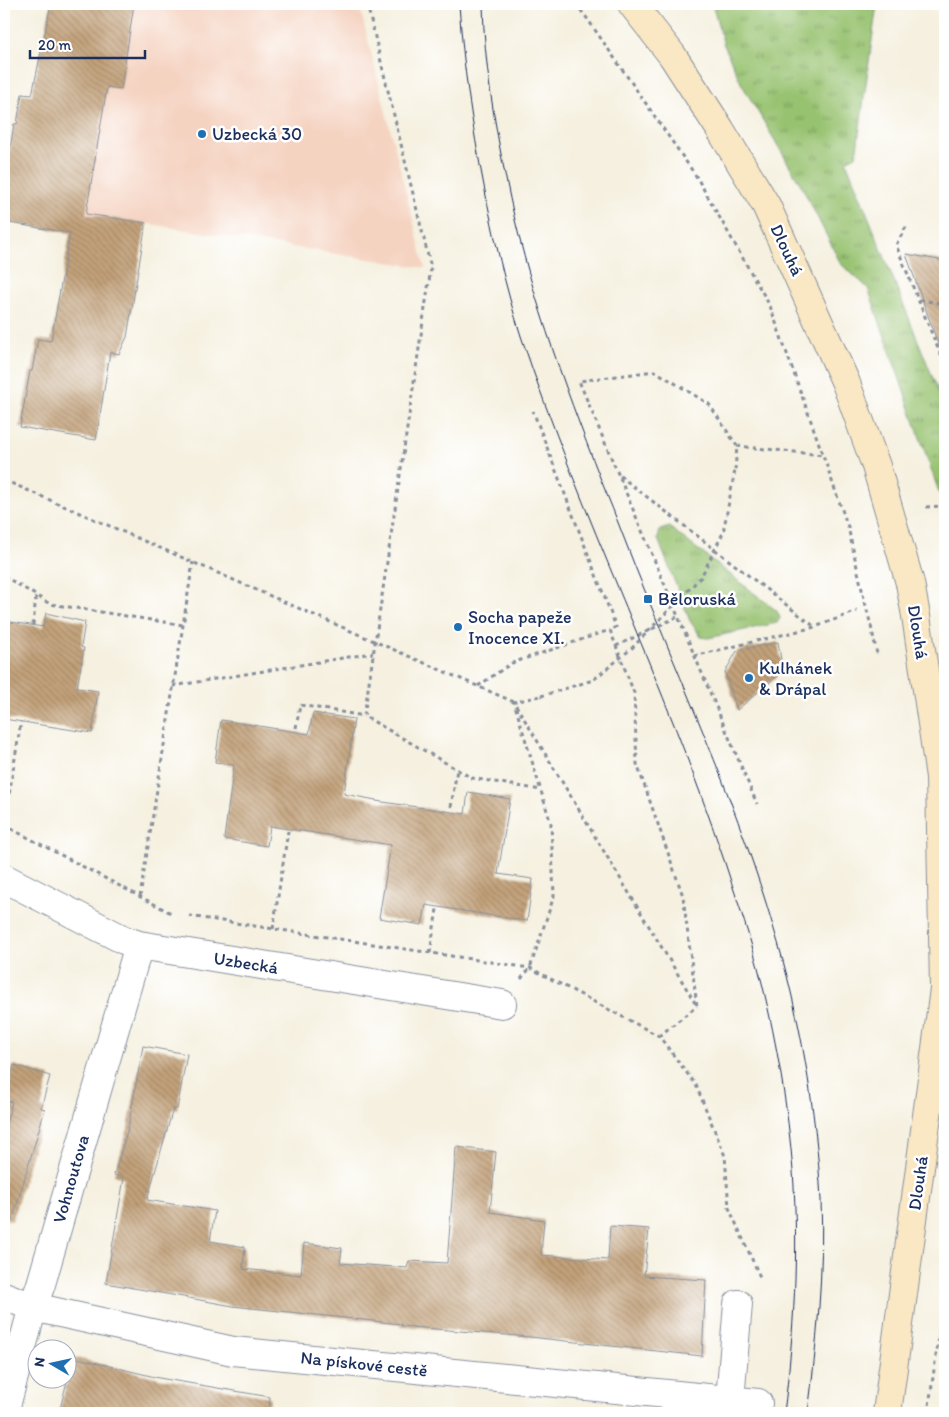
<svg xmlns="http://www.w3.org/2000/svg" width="949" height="1417" font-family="Itim,sans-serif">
  <defs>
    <pattern id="grass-tufts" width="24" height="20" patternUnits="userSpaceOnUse" patternTransform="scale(1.25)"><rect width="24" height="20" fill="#97c26f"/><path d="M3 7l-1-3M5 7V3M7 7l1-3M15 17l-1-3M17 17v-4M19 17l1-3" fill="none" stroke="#7a9e5e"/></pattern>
    <pattern id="building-back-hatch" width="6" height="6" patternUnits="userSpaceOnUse" patternTransform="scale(1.25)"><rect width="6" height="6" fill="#c3a27a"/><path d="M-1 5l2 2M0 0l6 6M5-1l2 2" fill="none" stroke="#9e8467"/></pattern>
  </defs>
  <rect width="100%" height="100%" fill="#fff"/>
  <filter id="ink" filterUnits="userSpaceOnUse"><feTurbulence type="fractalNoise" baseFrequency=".02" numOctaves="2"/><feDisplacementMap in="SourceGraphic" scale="10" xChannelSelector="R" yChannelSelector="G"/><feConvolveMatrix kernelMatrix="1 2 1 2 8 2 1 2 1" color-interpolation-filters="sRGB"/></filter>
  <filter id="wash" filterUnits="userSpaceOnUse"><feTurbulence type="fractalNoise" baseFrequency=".0096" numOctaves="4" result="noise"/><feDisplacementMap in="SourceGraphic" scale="20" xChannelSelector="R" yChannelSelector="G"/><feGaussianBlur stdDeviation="1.12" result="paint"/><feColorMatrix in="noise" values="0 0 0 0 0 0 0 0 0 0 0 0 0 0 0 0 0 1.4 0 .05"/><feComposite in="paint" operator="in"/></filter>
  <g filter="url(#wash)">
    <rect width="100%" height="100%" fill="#f5f0df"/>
    <!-- built -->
    <path fill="#f5d3c1" d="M51,4H359L425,268L5,201L8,182L5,181L8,165H5L8,145H11L14,123L17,124L22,94L36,96L39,76L36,75Z"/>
    <!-- grass -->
    <path fill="url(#grass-tufts)" stroke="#597866" d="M712,4H877L856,156L846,161L945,408V496L940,495L868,288L841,264L801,185L741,83L724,45Z
      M669,527L777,611L780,618L777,623L708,638L701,637L690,621L658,539L660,530Z"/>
    <g id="blocks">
      <!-- building -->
      <path fill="url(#building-back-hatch)" d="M51,4H134L121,89L107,87L86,214L146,223L127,337L119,354L110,352L96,440L20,427L30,371H32L38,339L51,341L70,233L4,222L8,182L5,181L14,124H17L22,94L32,95Z
        M906,254L945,261V352H941Z
        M46,613L85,622L81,647L84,648L77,688L98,691L92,733L4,719V621L43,627Z
        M778,642L783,671L737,710L725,672L737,651Z
        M313,713L354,719L344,794L376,800V801L465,814L468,792L510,799L498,874L533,879L527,921L426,905L422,925L379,918L391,845L270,826L267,846L224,839L234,765L215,762L221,720L309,734Z
        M143,1046L187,1054L177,1109H173L147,1200L215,1211L210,1241L245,1247L243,1269L301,1275L304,1243L342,1248L340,1263L407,1268L409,1261L447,1263L456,1147L496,1152L490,1212L544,1220L541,1255L608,1260L610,1226L649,1229L644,1276L706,1280L702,1356L530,1337L401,1326V1324L233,1306L106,1283L124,1178L114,1175L128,1128Z
        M14,1065L50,1076L41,1108L45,1109L12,1221L4,1219V1131L12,1102L5,1100Z
        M73,1357L159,1378L270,1397L269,1413H59Z"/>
    </g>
  </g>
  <g filter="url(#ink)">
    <use href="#blocks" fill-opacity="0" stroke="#88909e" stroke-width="1"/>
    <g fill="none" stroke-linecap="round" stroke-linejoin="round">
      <defs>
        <path id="street" d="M4,878L124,940L139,945L502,1004
          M4,1296L33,1307L233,1351L758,1403
          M730,1400L738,1304
          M4,1413L33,1307L41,1284L139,945"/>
        <path id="secondary" d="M632,4L672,55L720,129L766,205L846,383L876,466L910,583
          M887,1413L944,989L940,777L916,616"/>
      </defs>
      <!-- street casing -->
      <use href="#street" stroke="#88909e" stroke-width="30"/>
      <!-- secondary casing -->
      <use href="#secondary" stroke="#88909e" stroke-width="30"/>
      <!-- path -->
      <path stroke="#88909e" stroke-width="3" stroke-dasharray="4 4" stroke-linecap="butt" d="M367,4L431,268L364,716L472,778L541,790
        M575,4L584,14L696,176L770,306L823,455
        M906,227L896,245L945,366
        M920,300L945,304
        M737,446L823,455L848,527L863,594
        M735,470L737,446L709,404L655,371L579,381L757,804
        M620,476L815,627
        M4,480L514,702L697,1006L683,896L637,764L634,693L610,630L616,627L533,411
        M926,507L945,506
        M4,576L50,604L183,625
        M33,625L36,596
        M871,626L877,654
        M616,646L677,617
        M694,656L815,627L857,611
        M173,686L373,653
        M478,686L512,663L610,630
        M296,728L300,705L364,716
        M451,807L457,769
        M4,825L173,914
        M4,825L21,722
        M140,897L193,562
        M189,916L530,968L659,1036L696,1085L725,1156L729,1208L760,1277
        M273,929L288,831
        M430,953L437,909
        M521,979L530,968L554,896L551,824L514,702L541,696
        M659,1036L697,1006
        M928,1413L945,1291"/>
      <!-- street -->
      <use href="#street" stroke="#fff" stroke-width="28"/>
      <!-- secondary -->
      <use href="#secondary" stroke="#fae7c3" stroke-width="28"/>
      <!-- tram -->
      <path stroke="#1b2f5e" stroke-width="1" d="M459,4C463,65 472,125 484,186C494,236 505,287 521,336C581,515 665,684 725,863C738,903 752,942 762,983C777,1044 788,1108 793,1171C799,1252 794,1333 784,1413
        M483,4C484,62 494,121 506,179C527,284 562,380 601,480C617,518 631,558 647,596C691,705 740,813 773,926C800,1014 816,1108 821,1200C824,1271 817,1343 808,1413"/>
      <defs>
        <path id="secondary-bridge" d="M910,583L916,616"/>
      </defs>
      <!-- secondary-bridge casing -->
      <use href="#secondary-bridge" stroke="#88909e" stroke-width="30" stroke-linecap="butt"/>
      <!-- path-bridge -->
      <path stroke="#88909e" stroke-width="3" stroke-dasharray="4 4" stroke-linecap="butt" d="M863,594L871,626
        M541,696L593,680L631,649L701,577L723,533L735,470"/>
      <!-- secondary-bridge -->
      <use href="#secondary-bridge" stroke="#fae7c3" stroke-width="28"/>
    </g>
  </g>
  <!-- markers -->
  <g fill="#1f6fb2" stroke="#fff" stroke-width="2">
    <circle cx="202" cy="134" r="5"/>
    <rect x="643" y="594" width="10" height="10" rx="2.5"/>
    <circle cx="458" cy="627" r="5"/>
    <circle cx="749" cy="678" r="5"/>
  </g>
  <g text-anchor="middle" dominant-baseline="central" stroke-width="5" stroke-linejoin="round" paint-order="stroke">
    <!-- poi labels -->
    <g font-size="18" fill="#1b2f5e" stroke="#fff" text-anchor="start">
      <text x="212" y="134">Uzbecká 30</text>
      <text x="658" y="599">Běloruská</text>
      <text x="468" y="617">Socha papeže<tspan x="468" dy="21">Inocence XI.</tspan></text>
      <text x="759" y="668">Kulhánek<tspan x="759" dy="21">&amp; Drápal</tspan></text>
    </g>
    <!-- street labels -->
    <g font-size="18" fill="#1b2f5e" stroke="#fff">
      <text transform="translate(787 250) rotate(65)">Dlouhá</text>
      <text transform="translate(918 632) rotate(81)">Dlouhá</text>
      <text transform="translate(246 963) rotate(9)">Uzbecká</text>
      <text transform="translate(71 1179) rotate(-74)">Vohnoutova</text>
      <text transform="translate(918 1183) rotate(-82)">Dlouhá</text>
      <text transform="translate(364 1364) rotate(6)">Na pískové cestě</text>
    </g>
  </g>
  <!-- margin -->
  <rect width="949" height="1417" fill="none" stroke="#fff" stroke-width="20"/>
  <!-- north arrow -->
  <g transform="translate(52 1364) rotate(279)"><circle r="24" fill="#ffffff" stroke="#a4acbf"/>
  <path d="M0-4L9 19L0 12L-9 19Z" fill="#1f6fb2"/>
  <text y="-8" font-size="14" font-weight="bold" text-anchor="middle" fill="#1b2f5e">N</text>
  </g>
  <!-- scale -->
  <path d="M30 50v8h115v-8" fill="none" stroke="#1b2f5e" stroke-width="2.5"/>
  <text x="38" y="50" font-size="15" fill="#1b2f5e" stroke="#ffffff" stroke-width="4" paint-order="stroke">20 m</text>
</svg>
